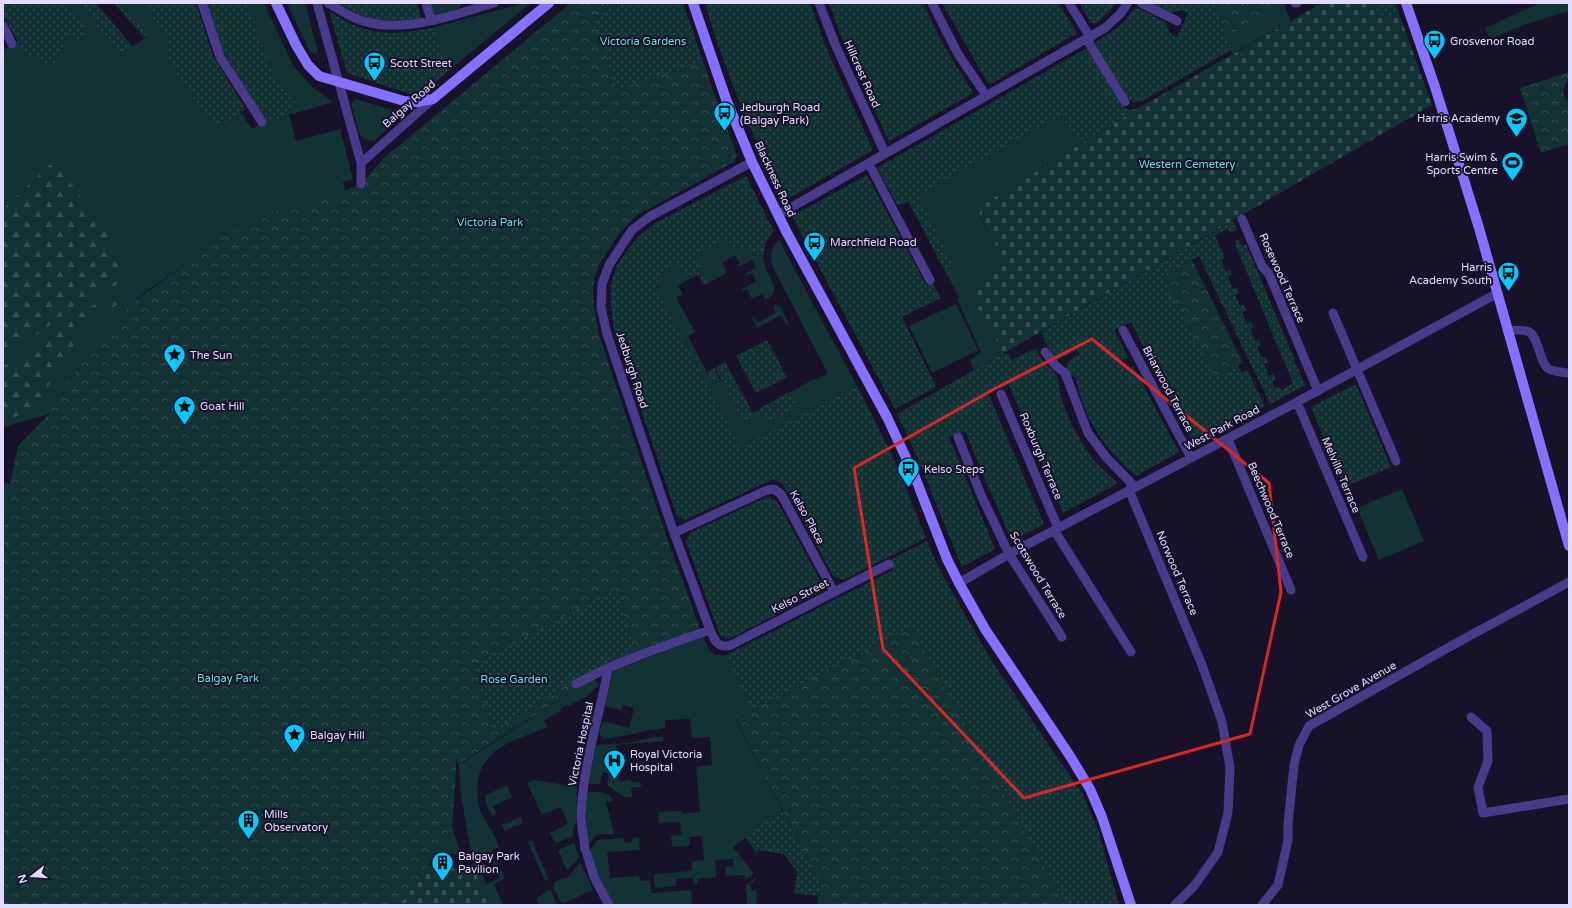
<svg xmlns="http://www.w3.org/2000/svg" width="1572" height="908" font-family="'Varela Round',sans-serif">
  <defs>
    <pattern id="forest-firs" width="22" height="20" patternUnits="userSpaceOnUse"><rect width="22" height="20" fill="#133234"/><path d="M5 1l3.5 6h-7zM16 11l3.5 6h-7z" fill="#354f52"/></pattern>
    <pattern id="cemetery-stones" width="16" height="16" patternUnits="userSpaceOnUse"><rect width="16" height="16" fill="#133234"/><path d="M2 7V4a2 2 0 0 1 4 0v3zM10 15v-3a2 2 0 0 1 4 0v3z" fill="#354f52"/></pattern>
    <pattern id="park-crowns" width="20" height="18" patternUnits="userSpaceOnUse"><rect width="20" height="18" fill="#133234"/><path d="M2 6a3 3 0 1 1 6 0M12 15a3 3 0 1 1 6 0" fill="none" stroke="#354f52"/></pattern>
    <pattern id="garden-dots" width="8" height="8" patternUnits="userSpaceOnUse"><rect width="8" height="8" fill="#133234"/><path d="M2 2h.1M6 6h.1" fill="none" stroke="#354f52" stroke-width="1.8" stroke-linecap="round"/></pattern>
  </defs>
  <rect width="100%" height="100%" fill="#18112a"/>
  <!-- grass -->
  <path fill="#133234" d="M67,3H80L119,53L133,47L148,35L122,3H142L167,38V60L216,129L241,112L252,129L266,121L271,124L296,105L274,75L263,50L247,3H264L293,65L311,86L333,102L289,115L296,141L340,129L353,179L343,182L345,190L199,253L143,294L129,306L85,357L69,382L59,391L49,414L3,427V50L18,42L25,55L53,65L68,36L73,34L83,25Z
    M287,3H305L318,52L315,54L310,52Z
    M429,3H461V5L459,8L435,15L432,13Z
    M525,3H531L453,67L434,39L431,28Z
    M1215,3H1221L1245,28L1244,24L1262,19L1265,14L1281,9L1279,3H1284L1290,21L1232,54Z
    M1540,3H1569V11L1529,23L1490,39L1485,28Z
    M356,99L405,114L374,141L366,140L360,135L351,104Z
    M1061,113L1080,144L982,205L979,216L1006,263L986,275L971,296L1004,353L974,370L970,360L981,352L957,299L959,297L945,271L953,267L918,195Z
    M728,238L748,247L763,257C764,276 786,289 765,300L762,294L752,299L747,289L743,291L742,289L756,281L752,273L746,276L745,274L756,268L752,260L738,267L737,265L740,263L735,255L722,263L727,273L708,283L694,256Z
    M779,240L857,386L740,447L657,290L660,273L680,263L688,280L678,285L683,294L676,297L695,332L688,336L713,384L722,380L744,422L762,412L768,423L798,407L790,392L814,379L815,380L828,374L772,265C770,254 771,248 779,240Z
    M956,304L978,350L932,373L909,326Z
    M777,305L781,308L789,324L787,325L781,315L757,328L752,317L754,316L757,323L776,313L773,306Z
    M3,482L10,484L9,521L3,526Z
    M1402,489L1424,541L1379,560L1357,508Z
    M703,637C710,650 710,657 726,655L752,709L735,718L782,810L733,847L754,874L745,880V875L726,876L725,867L734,866L733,859L715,860L716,877L697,879L698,884H694L693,878L676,879V886L655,888L654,874L692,871V861L704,860L702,836L689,837L690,846L672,847L671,836L681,835L680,822L659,823L658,812L682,811V814L700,812L696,767L712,765L710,737L692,738L690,719L665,720V727L662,729L649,730L629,735L603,739L599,733L603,721L629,728L634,708L623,705L621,710L605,706L613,671Z
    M593,678L599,685L586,697L569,706L567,705L561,708V711L544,720L548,727C519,739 484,746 478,780C477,789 477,801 480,810C484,820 493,832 498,843V848L492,850L493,853L478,856L480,868L486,884L500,878L493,862L496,861L505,879L494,884L503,905H488L473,864L461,795L459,765Z
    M586,716L593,717L590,728L583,727L580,718Z
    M654,737H663V741L616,745L619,781L631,780V782H640L641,787L631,788L632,797H624L607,785L609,773L603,772L600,784H590L587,780L595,745L628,743Z
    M534,780L577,787L576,823L573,830V837L555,843L550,833L568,824L561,807L542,815L527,783Z
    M507,785L512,797L493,806L497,815L493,816L487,806L485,796Z
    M589,792C598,792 608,791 613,800L606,802L614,834L596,835L588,845L585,807L586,794Z
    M521,817L523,823L504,831L502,825Z
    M452,826L461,855L435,852Z
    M639,837L640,850L607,852L610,878L639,876L640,881L650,880L651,893L691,890L692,905H612L597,876L589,851L598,840L624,838L625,843L632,842V838Z
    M532,841L549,880L545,881L528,842Z
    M574,843L579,857L567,871L558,850Z
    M580,862L593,890L562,904L553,887L555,882L569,876Z
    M756,877L757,878L750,884L752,891L757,890L756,905H747L746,885Z
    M550,889L557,905H539L536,899Z
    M825,893L831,905H817L818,896Z"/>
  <!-- forest -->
  <path fill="url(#forest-firs)" d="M54,161L94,214L107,235L124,281L74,306L38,334L3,353V209Z
    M115,292L128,299L89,320L40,399L24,414L3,421V366L54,334L78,314Z"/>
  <!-- cemetery -->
  <path fill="url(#cemetery-stones)" d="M1322,3H1374C1382,17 1384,17 1399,13L1432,105L1004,353L971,296L986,275L1006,263L979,215L982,205L1139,108Z
    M473,864L488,905H398L406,897L428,865L462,868Z"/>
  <!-- park -->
  <path fill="url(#park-crowns)" d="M571,3H683L717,102L737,155L734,162L636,216L619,234L599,264L595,277L593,290L594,307L599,335L667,538L703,637L593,678L459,764L456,759V774L452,826L428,865L406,897L398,905H3V526L9,521L10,484L18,446L49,414L59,391L64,384L69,382L85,357L129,306L199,253L260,215L318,201L361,184L384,158Z
    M1215,3H1279L1281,9L1265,14L1262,19L1244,24L1245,28L1226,34Z
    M1569,72V79L1565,84L1563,94L1569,104V144L1541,153L1520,88Z
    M1192,260L1243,363L1215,379L1162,276Z
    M912,627L1066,905H831L735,717Z"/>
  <!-- garden -->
  <path fill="url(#garden-dots)" d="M3,3H67L83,25L84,33L78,42L73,34L68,37L53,65L25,55L3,15Z
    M80,3H96L133,47L119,53Z
    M114,3H122L148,35L144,38Z
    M142,3H196L213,56L246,109L216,129L167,60V38Z
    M206,3H247L263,50L274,75L296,105L271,124L266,121L224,54Z
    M338,3H417L421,18C386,26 370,22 338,3Z
    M629,3H683L702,62L617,90L594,15Z
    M705,3H810L827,50L873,150L784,201C753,137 725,72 705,3Z
    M829,3H923L940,39L973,93L889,141L842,39Z
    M942,3H1058L1077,33L989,85Z
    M1079,3H1117L1097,23H1091Z
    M1151,3H1215L1231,50L1142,101L1134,102L1128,99L1094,44L1124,22L1134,9L1137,7L1165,22L1170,33L1177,37L1188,13L1181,10L1170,13Z
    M1374,3H1395L1399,13C1384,17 1381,17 1374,3Z
    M329,11C338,16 349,24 359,27C383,36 407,33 431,28L435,32L434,39L453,67L420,95H413L347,73Z
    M1087,48L1123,107L1129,110L1139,108L1080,144L1061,114L918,195L954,267L945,271L908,201L898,206L877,168Z
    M867,175L926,285L932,282L941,298L902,317L936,387L895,409L792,216Z
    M746,176L774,231L766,241L763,257L748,247L734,249L728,238L694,256L708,283L704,285L698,275L688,280L679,263L660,273L657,290L740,447L857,386L892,455L926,538L844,580L833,576L783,484L774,479L685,520L677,516L614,330L611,306V284L617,265L628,249L639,236L655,223Z
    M1233,221L1237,230L1230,233L1228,229L1215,235L1225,258L1221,260L1226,272L1230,270L1232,275L1228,277L1233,289L1237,288L1239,293L1235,295L1240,306L1244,305L1246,310L1242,312L1247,324L1251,322L1254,327L1250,329L1255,341L1259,340L1261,345L1257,347L1262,358L1266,357L1268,362L1264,364L1269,376L1273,374L1276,380L1272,382L1274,388L1278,386L1282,390L1293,383L1235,244H1236L1235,241L1239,239L1241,246L1246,244L1305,385L1270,404L1199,256L1163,276L1215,378L1238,366L1242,373L1247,370L1265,406L1194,445L1131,322L1114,330L1128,357L1121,361L1126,370L1133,366L1179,452L1136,476C1105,450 1083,418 1076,378C1069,375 1067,372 1067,364L1073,358L1080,354L1078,350L1058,359L1052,356L1041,332Z
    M767,340L787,377L756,393L736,356Z
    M1036,348L1043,361L1057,375L1061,398L1070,421L1081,441L1096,463L1118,483L1063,513L1009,385L988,393L1044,524L1012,541L985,479L965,431L949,437L995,549L962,567L915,452L897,414L1004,353L1009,354L1012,360Z
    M725,362L753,413L760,410V408L790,392L798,407L768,423L762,412L744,422L715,368Z
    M714,368L720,380L713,384L707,372Z
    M1356,384L1391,467L1344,487L1311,407Z
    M766,497L777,501L821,582L818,593L729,639L720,635L686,542L690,533Z
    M927,541L940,571L991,660L1083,795L1098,830L1119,905H1066L912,627L752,709L726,655L893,570L892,559Z
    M617,591L634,650L586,673L495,730L485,706L475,663L534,633L596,598Z
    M782,810L825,893L818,896L794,893L797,872L784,854L759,850L756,852L745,837Z"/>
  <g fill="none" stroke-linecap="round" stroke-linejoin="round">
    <!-- street -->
    <path stroke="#473b8a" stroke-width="9" d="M202,3L220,57L262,122
      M317,3L361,163V184
      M328,3C337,8 347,15 357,19C400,36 452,15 494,3
      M426,3L431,20
      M819,3L835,44L885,153
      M932,3L958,54L986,95
      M1069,3L1087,32L1090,45L1125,102
      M1141,3L1177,21
      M1295,3H1297
      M3,26L12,44
      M752,162L649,217L632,230L609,265L602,284L601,308L607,334L674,533L710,630C715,640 716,647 729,646L889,564
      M361,163L433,99
      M869,164L930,280
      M778,215L1105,28L1120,14L1128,3
      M1242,219L1262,266L1269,274L1318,391
      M1333,313L1396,461
      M1123,330L1191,458
      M1507,331C1537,327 1533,335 1542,359C1544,363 1545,367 1549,369C1554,372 1562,372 1567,373
      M1045,352L1056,366L1065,373L1088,433L1106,457L1135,487
      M1001,394L1058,528
      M1297,402L1363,557
      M958,437L981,495L1009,554L1062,637
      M1228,439L1291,590
      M1129,490L1202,665L1222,722L1230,768L1228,813L1218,852L1195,885L1175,905
      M1054,530L1131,652
      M674,533L767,490L774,489L781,494L834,592
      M959,583L1009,554L1297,402L1496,294
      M576,684C618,661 665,646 710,630
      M1471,717L1487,731L1488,761L1478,787L1483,813L1569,799
      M585,849C584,838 581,826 581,815C583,766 599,718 608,669
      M587,854L594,877L609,905
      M1262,905L1278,885L1288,840V824L1294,765L1299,745L1309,726L1460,641L1569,582"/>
    <!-- secondary -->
    <path stroke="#8471ff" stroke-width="10" d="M276,3L296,45L308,65L319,76L404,101L417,102L433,99L549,3
      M693,3L726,99L752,162L786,231L887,417L915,477L947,559L959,583L985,629L1070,756L1090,789L1102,817L1131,905
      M1406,3L1435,87L1479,228L1569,546"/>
  </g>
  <!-- marked area -->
  <path fill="none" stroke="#d62828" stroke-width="3" stroke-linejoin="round" d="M1092,339L1269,483L1281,592L1250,734L1024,798L883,649L854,468L996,388Z"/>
  <!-- icons -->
  <defs>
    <symbol id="bus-pin" viewBox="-11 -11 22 30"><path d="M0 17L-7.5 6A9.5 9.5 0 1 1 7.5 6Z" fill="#06caff" stroke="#18112a"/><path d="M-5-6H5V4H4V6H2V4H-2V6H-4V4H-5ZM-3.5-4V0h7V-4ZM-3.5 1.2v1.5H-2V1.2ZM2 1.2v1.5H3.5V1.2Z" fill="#111"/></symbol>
    <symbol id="school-pin" viewBox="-11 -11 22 30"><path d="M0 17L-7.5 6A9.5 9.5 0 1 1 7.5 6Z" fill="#06caff" stroke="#18112a"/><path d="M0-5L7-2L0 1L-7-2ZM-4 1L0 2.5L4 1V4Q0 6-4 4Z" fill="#111"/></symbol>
    <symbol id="stadium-pin" viewBox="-11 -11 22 30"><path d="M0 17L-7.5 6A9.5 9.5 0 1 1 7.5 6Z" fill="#06caff" stroke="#18112a"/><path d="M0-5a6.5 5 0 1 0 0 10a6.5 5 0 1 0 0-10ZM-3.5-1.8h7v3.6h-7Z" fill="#111"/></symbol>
    <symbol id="sight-pin" viewBox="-11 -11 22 30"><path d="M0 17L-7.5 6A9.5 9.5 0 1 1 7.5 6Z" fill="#06caff" stroke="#18112a"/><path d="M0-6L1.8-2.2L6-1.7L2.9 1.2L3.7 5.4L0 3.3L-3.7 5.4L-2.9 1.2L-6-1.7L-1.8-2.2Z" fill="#111"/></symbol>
    <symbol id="hospital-pin" viewBox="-11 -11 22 30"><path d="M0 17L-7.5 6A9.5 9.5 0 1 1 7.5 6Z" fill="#06caff" stroke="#18112a"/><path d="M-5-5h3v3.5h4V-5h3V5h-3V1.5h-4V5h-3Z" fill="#111"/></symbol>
    <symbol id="building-pin" viewBox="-11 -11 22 30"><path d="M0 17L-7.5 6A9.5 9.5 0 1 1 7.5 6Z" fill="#06caff" stroke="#18112a"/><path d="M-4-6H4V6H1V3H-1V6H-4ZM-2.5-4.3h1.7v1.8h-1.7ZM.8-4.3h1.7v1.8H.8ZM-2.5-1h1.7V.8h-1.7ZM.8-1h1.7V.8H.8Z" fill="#111"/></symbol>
  </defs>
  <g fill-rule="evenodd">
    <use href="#bus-pin" x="1422" y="28" width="25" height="34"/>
    <use href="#bus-pin" x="362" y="50" width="25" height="34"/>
    <use href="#bus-pin" x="712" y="100" width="25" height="34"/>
    <use href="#school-pin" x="1504" y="106" width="25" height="34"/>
    <use href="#stadium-pin" x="1500" y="150" width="25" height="34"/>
    <use href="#bus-pin" x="802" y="230" width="25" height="34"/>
    <use href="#bus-pin" x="1496" y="260" width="25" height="34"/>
    <use href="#sight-pin" x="162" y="342" width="25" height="34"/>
    <use href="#sight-pin" x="172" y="394" width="25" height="34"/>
    <use href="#bus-pin" x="896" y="456" width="25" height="34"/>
    <use href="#sight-pin" x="282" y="722" width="25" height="34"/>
    <use href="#hospital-pin" x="602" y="748" width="25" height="34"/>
    <use href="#building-pin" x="236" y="808" width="25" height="34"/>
    <use href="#building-pin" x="430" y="850" width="25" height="34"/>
  </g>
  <g text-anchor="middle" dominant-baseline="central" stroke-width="4" stroke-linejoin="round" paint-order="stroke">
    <!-- park labels -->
    <g font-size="11" fill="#63e2d0" stroke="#18112a">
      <text x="643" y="41">Victoria Gardens</text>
      <text x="1187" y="164">Western Cemetery</text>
      <text x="490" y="222">Victoria Park</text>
      <text x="228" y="678">Balgay Park</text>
      <text x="514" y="679">Rose Garden</text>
    </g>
    <!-- poi labels -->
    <g font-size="11" fill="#e2daff" stroke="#18112a" text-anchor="start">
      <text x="1450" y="41">Grosvenor Road</text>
      <text x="390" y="63">Scott Street</text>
      <text x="740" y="107">Jedburgh Road<tspan x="740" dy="13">(Balgay Park)</tspan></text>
      <text x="1500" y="118" text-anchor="end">Harris Academy</text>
      <text x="1498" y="157" text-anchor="end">Harris Swim &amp;<tspan x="1498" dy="13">Sports Centre</tspan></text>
      <text x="830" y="242">Marchfield Road</text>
      <text x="1492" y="267" text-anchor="end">Harris<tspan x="1492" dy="13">Academy South</tspan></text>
      <text x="190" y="355">The Sun</text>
      <text x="200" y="406">Goat Hill</text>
      <text x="924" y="469">Kelso Steps</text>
      <text x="310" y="735">Balgay Hill</text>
      <text x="630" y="754">Royal Victoria<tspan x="630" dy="13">Hospital</tspan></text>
      <text x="264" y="814">Mills<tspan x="264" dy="13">Observatory</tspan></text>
      <text x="458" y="856">Balgay Park<tspan x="458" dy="13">Pavilion</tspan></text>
    </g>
    <!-- street labels -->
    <g font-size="11" fill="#e2daff" stroke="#18112a">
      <text transform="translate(862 74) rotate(66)">Hillcrest Road</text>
      <text transform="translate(409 104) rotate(-41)">Balgay Road</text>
      <text transform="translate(775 179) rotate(65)">Blackness Road</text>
      <text transform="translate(1282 278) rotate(66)">Rosewood Terrace</text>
      <text transform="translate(632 370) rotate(72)">Jedburgh Road</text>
      <text transform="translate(1168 389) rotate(62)">Briarwood Terrace</text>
      <text transform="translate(1222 428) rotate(-28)">West Park Road</text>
      <text transform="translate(1041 456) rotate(67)">Roxburgh Terrace</text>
      <text transform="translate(1341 475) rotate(67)">Melville Terrace</text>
      <text transform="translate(1271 510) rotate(67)">Beechwood Terrace</text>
      <text transform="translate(807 517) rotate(61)">Kelso Place</text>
      <text transform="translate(1177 573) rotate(67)">Norwood Terrace</text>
      <text transform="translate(1038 575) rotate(59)">Scotswood Terrace</text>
      <text transform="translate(800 596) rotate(-27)">Kelso Street</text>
      <text transform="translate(1351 690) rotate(-30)">West Grove Avenue</text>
      <text transform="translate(581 744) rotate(-78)">Victoria Hospital</text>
    </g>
  </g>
  <!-- border -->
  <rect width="1572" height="908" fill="none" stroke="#e2daff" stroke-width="8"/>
  <!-- north arrow -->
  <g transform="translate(32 876) rotate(253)" stroke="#18112a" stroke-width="3" paint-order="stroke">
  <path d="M0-3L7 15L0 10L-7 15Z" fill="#e2daff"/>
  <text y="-6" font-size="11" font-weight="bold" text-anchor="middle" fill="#e2daff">N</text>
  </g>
</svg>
